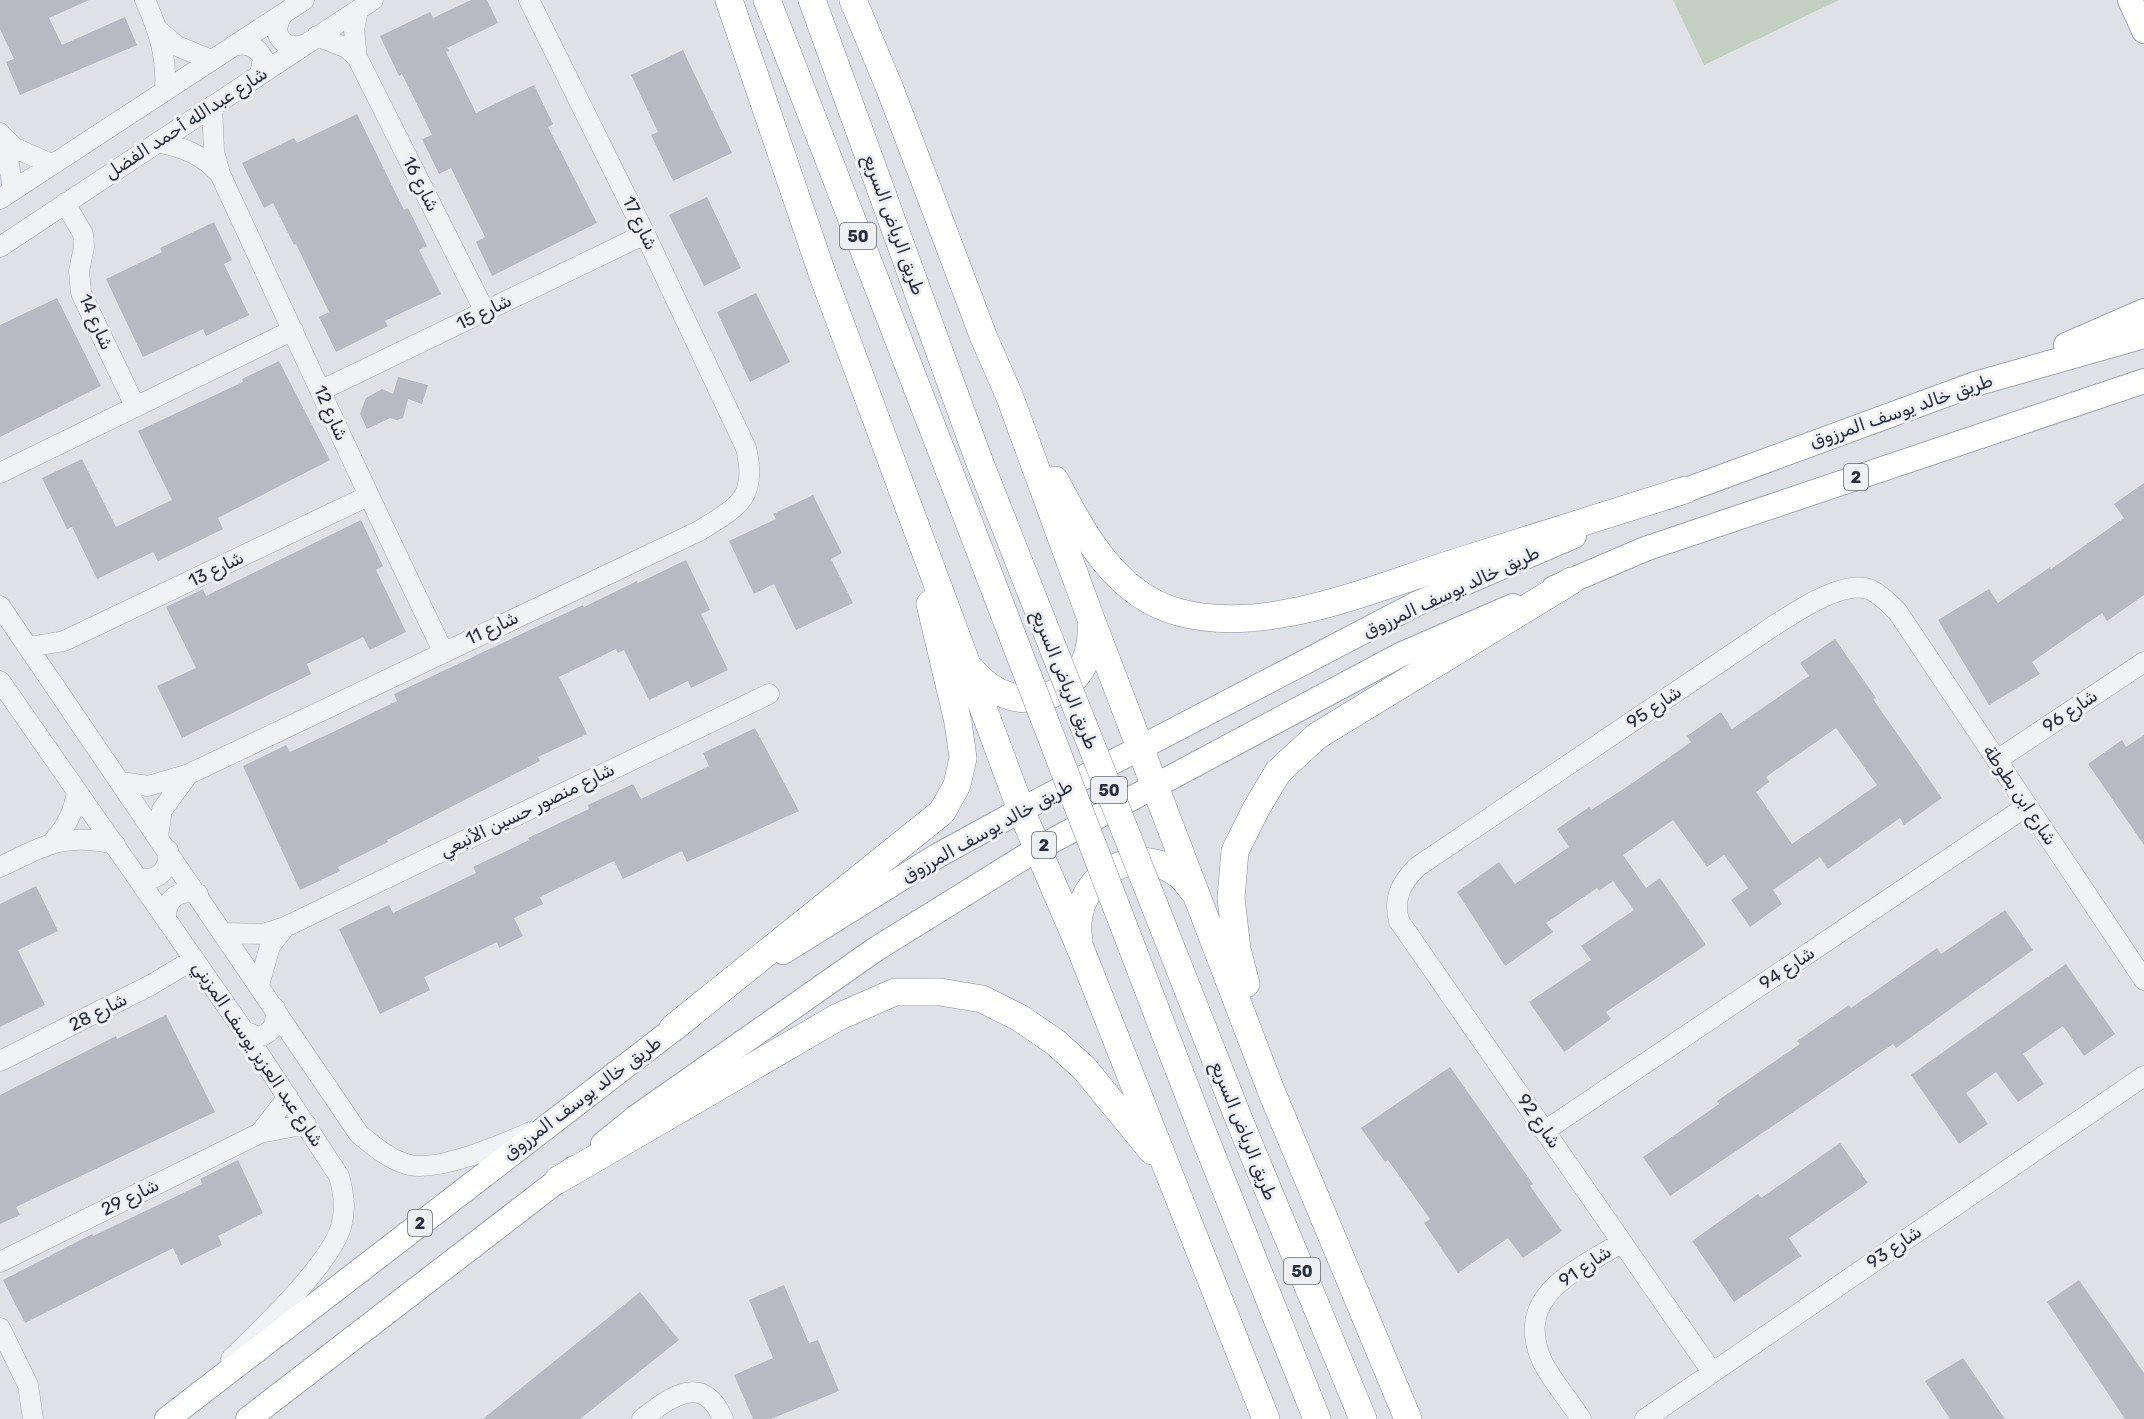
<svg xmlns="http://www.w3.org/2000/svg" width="2144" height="1419" font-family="Rubik,Cairo,sans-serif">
  <rect width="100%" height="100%" fill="#dfe1e7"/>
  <!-- green -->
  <path fill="#c3d0c1" d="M1673,0H1839L1704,65Z"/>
  <!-- building -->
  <path fill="#b7bac3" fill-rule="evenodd" d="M0,0H89L49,18L62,45L125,17L137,45L20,95L6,62L14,59L0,29Z
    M471,0H487L498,23L447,48L449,51L446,52L476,113L534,85L553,124L548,127L597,223L492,276L476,242L485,237L451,168L439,174L422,139L432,135L402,74L399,76L380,36L430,12L433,18Z
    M683,50L732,153L673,181L651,135L658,132L631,75Z
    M357,114L404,210L408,208L427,246L419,250L441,294L385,321L388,326L336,352L319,317L329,312L296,244L294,245L273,203L264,208L242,163L294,138L297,143Z
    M707,197L741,268L704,286L669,215Z
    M214,222L232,260L224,264L249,315L206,336L203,329L143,357L106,279L162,252L160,248Z
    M756,293L790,362L750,382L717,312Z
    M57,298L101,386L0,437V325Z
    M279,361L330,460L218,518L223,529L158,561L153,552L97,579L72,527L67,529L42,478L82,459L116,527L172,500L138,431L243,382L242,379Z
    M398,377L428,385L422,404L408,399L403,418L397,420L390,418L367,429L360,414L366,398L382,389L393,394Z
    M2144,483V595L2107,621L2102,613L2032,662L2040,674L1989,705L1938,620L1989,589L1998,603L2050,567L2051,569L2124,518L2114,504Z
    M813,495L842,553L831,559L853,603L796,630L774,584L754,594L729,541L776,519L773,514Z
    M361,520L383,566L376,570L406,632L370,650L363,637L307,664L311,674L182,738L157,686L196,668L166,607L203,589L206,596Z
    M686,560L710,610L701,614L728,670L691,688L688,681L649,700L624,650L618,653L616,649L559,677L587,734L538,757L540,761L387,840L388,842L338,867L340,871L300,890L243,766L286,745L290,752L335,731L397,701L394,694L583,605L584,607L637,581L638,583Z
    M1835,639L1876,698L1873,699L1942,798L1904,825L1900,818L1828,869L1820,857L1773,890L1782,904L1750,927L1731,900L1748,888L1724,855L1707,867L1673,820L1623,855L1646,888L1660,878L1706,945L1606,1012L1611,1019L1564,1052L1529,1002L1591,960L1581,946L1634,910L1613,881L1599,891L1597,888L1546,923L1553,932L1505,966L1457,892L1499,862L1515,884L1569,847L1557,829L1589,807L1591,810L1634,782L1691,742L1687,736L1721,712L1732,729L1809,676L1800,663ZM1836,728L1877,785L1792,844L1756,792L1769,782L1766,777Z
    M755,728L799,811L687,862L682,851L623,879L614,861L540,897L543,904L514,918L523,936L499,948L497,942L424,977L430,990L380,1014L339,929L389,905L393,913L476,873L473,867L529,840L528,838L589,809L588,805L633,784L641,799L709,766L703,753Z
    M2144,735V845L2088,764L2122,740L2126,747Z
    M36,886L58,931L18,950L45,1005L0,1027V904Z
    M2005,910L2033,950L1896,1048L1893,1044L1670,1196L1643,1157L1719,1104L1717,1101L1800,1044L1797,1041L1849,1005L1851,1008L1937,948L1941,954Z
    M2066,964L2115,1034L2084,1056L2063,1026L2023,1054L2044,1084L2018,1102L1996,1072L1966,1093L1988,1124L1959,1144L1911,1075Z
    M166,1015L215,1112L16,1207L20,1215L0,1224V1095L116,1036L117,1039Z
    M1450,1067L1533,1184L1530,1186L1562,1231L1523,1258L1508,1238L1458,1273L1424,1223L1430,1219L1388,1160L1385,1162L1361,1128Z
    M1840,1143L1868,1183L1789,1238L1801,1256L1734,1302L1692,1241L1758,1194L1761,1198Z
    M238,1160L263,1213L218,1236L222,1245L181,1265L173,1248L25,1323L3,1280L92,1234L93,1236L202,1184L200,1179Z
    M2079,1280L2144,1373V1419H2125L2047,1302Z
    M784,1285L809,1343L818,1340L839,1391L771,1419H753L734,1375L773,1358L749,1300Z
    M640,1292L679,1340L580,1419H483Z
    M1963,1358L2005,1419H1950L1925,1381Z"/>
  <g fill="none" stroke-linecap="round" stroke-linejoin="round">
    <defs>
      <path id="minor" d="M145,0C159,31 167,56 165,91
        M358,10L354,30L357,57L485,312
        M284,13C268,32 283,53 306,44
        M159,31L177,46L211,60
        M317,36L347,48L357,57
        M233,46C247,43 256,45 263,58L260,75
        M212,106L214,151L220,174C294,333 366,493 443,651
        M0,133L7,153L13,190
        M1,135L15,148L51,164
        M158,142C184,148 202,154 220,174
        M0,199L304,0
        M65,203L83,234L84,247L79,271L81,293L135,406
        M0,247L373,0
        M322,390L645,234
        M0,473L293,330
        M0,606L359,1134C374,1146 387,1158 406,1164C435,1174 503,1144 531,1132
        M29,647L64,641L368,496
        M0,681L244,1031L339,1176C344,1194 346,1209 341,1227C330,1264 261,1330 231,1359
        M1997,760L2144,662
        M121,782L148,786L189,774L699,531C738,507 758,498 746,448L645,234L529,0
        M158,836L162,810L187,776
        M53,842C67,825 74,812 77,791
        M0,867C44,846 64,832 115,844
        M139,878C158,882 170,870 168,850
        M166,918C166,898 179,889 198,894
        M223,933L263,934L285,927L769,694
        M259,985L270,946L285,927
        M244,1031L258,1037C274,1033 277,1023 275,1008
        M0,1061L151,985L194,959
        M1546,1130L2027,806
        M260,1133L288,1097
        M0,1262L260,1133L306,1124
        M0,1328L28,1385L33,1419
        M1712,1372L1399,921C1393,898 1401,883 1417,867L1772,627C1794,613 1844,578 1871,590C1881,595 1889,603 1897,611L2144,980
        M642,1419C670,1397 703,1372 723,1419
        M1581,1419C1569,1400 1552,1381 1542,1361C1513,1295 1576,1271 1622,1242
        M1645,1419L2144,1076"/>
      <path id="major" d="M2130,0L2144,31
        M2066,345L2144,311
        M1667,497L1975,384L2144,336
        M1554,588L1645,549L2144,381
        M783,952L937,856L1021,810L1418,603L1574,536
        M603,1144L635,1118L876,949L1037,849L1400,655L1513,606
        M167,1419L688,1018
        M248,1419L574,1168"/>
      <path id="highway" d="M729,0L823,276L1021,810L1081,950L1266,1419
        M767,0L950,473
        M812,0L978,458
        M853,0L890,89L984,338L1009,395L1091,619L1272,1093L1408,1419
        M1055,480C1083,533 1115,595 1178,612C1266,637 1376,587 1460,561C1535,537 1610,514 1685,490
        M972,670C1017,725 1095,697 1091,625
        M1079,940C1069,884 1129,838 1178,874C1184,878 1189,886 1193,891
        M1246,984L1237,949L1231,898L1235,851L1256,809L1278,772L1317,736L1571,581
        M673,1028L942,812L957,785L963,758L958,722L930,604
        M1240,1122L1363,1419
        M1205,1138L1317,1419
        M558,1180L838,1017L895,992H940L982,999L1020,1018L1055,1042L1084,1068L1152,1151"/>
    </defs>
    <!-- minor casing -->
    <use href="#minor" stroke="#a5a8b0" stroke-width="21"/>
    <!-- major casing -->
    <use href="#major" stroke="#9fa4b1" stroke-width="26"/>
    <!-- highway casing -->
    <use href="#highway" stroke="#888d9c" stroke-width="28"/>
    <!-- minor -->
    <use href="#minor" stroke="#f1f2f5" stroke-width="20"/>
    <!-- major -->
    <use href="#major" stroke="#fff" stroke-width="24"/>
    <!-- highway -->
    <use href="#highway" stroke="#fff" stroke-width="27"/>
    <defs>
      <path id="highway-bridge" d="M978,458L1240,1122
        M950,473L1205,1138"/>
    </defs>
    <!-- highway-bridge casing -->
    <use href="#highway-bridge" stroke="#888d9c" stroke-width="28" stroke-linecap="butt"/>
    <!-- highway-bridge -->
    <use href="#highway-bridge" stroke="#fff" stroke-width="27"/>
  </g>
  <g text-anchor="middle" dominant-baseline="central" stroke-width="6" stroke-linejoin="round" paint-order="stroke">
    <!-- shield labels -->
    <g fill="#eef0f4" stroke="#646873" stroke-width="1.5">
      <rect x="840" y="223" width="36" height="26" rx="4.5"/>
      <rect x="1844" y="464" width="24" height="26" rx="4.5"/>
      <rect x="1091" y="777" width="36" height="26" rx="4.5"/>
      <rect x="1032" y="832" width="24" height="26" rx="4.5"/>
      <rect x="408" y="1210" width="24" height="26" rx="4.5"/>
      <rect x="1284" y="1258" width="36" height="26" rx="4.5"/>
    </g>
    <g font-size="16" font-weight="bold" fill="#292e3c">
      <text x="858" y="236">50</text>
      <text x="1856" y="477">2</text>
      <text x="1109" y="790">50</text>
      <text x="1044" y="845">2</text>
      <text x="420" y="1223">2</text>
      <text x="1302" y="1271">50</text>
    </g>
    <!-- street labels -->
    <g font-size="18" fill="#292e3c" stroke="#eef0f4">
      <text transform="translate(186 123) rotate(-33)">شارع عبدالله أحمد الفضل</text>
      <text transform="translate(421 184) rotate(63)">شارع 16</text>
      <text transform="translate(640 223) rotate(64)">شارع 17</text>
      <text transform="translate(894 225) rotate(70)">طريق الرياض السريع</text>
      <text transform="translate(484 312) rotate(-26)">شارع 15</text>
      <text transform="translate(96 322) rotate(66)">شارع 14</text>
      <text transform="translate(1901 411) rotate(-19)">طريق خالد يوسف المرزوق</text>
      <text transform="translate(331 413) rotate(66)">شارع 12</text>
      <text transform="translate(216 569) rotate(-26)">شارع 13</text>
      <text transform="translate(1451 592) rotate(-25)">طريق خالد يوسف المرزوق</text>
      <text transform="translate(492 628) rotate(-25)">شارع 11</text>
      <text transform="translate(1065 680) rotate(68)">طريق الرياض السريع</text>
      <text transform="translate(1654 707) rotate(-34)">شارع 95</text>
      <text transform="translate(2070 711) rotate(-34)">شارع 96</text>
      <text transform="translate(2020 795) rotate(56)">شارع ابن بطوطة</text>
      <text transform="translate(527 810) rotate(-26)">شارع منصور حسين الأنبعي</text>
      <text transform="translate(987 831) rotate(-29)">طريق خالد يوسف المرزوق</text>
      <text transform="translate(1787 968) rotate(-34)">شارع 94</text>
      <text transform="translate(98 1012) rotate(-27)">شارع 28</text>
      <text transform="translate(258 1054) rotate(56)">شارع عبد العزيز يوسف المزيني</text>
      <text transform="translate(582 1098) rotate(-37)">طريق خالد يوسف المرزوق</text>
      <text transform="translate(1539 1121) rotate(55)">شارع 92</text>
      <text transform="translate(1244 1131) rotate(68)">طريق الرياض السريع</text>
      <text transform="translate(130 1197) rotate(-26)">شارع 29</text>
      <text transform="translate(1894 1247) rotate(-34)">شارع 93</text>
      <text transform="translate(1585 1266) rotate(-34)">شارع 91</text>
    </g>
  </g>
</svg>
